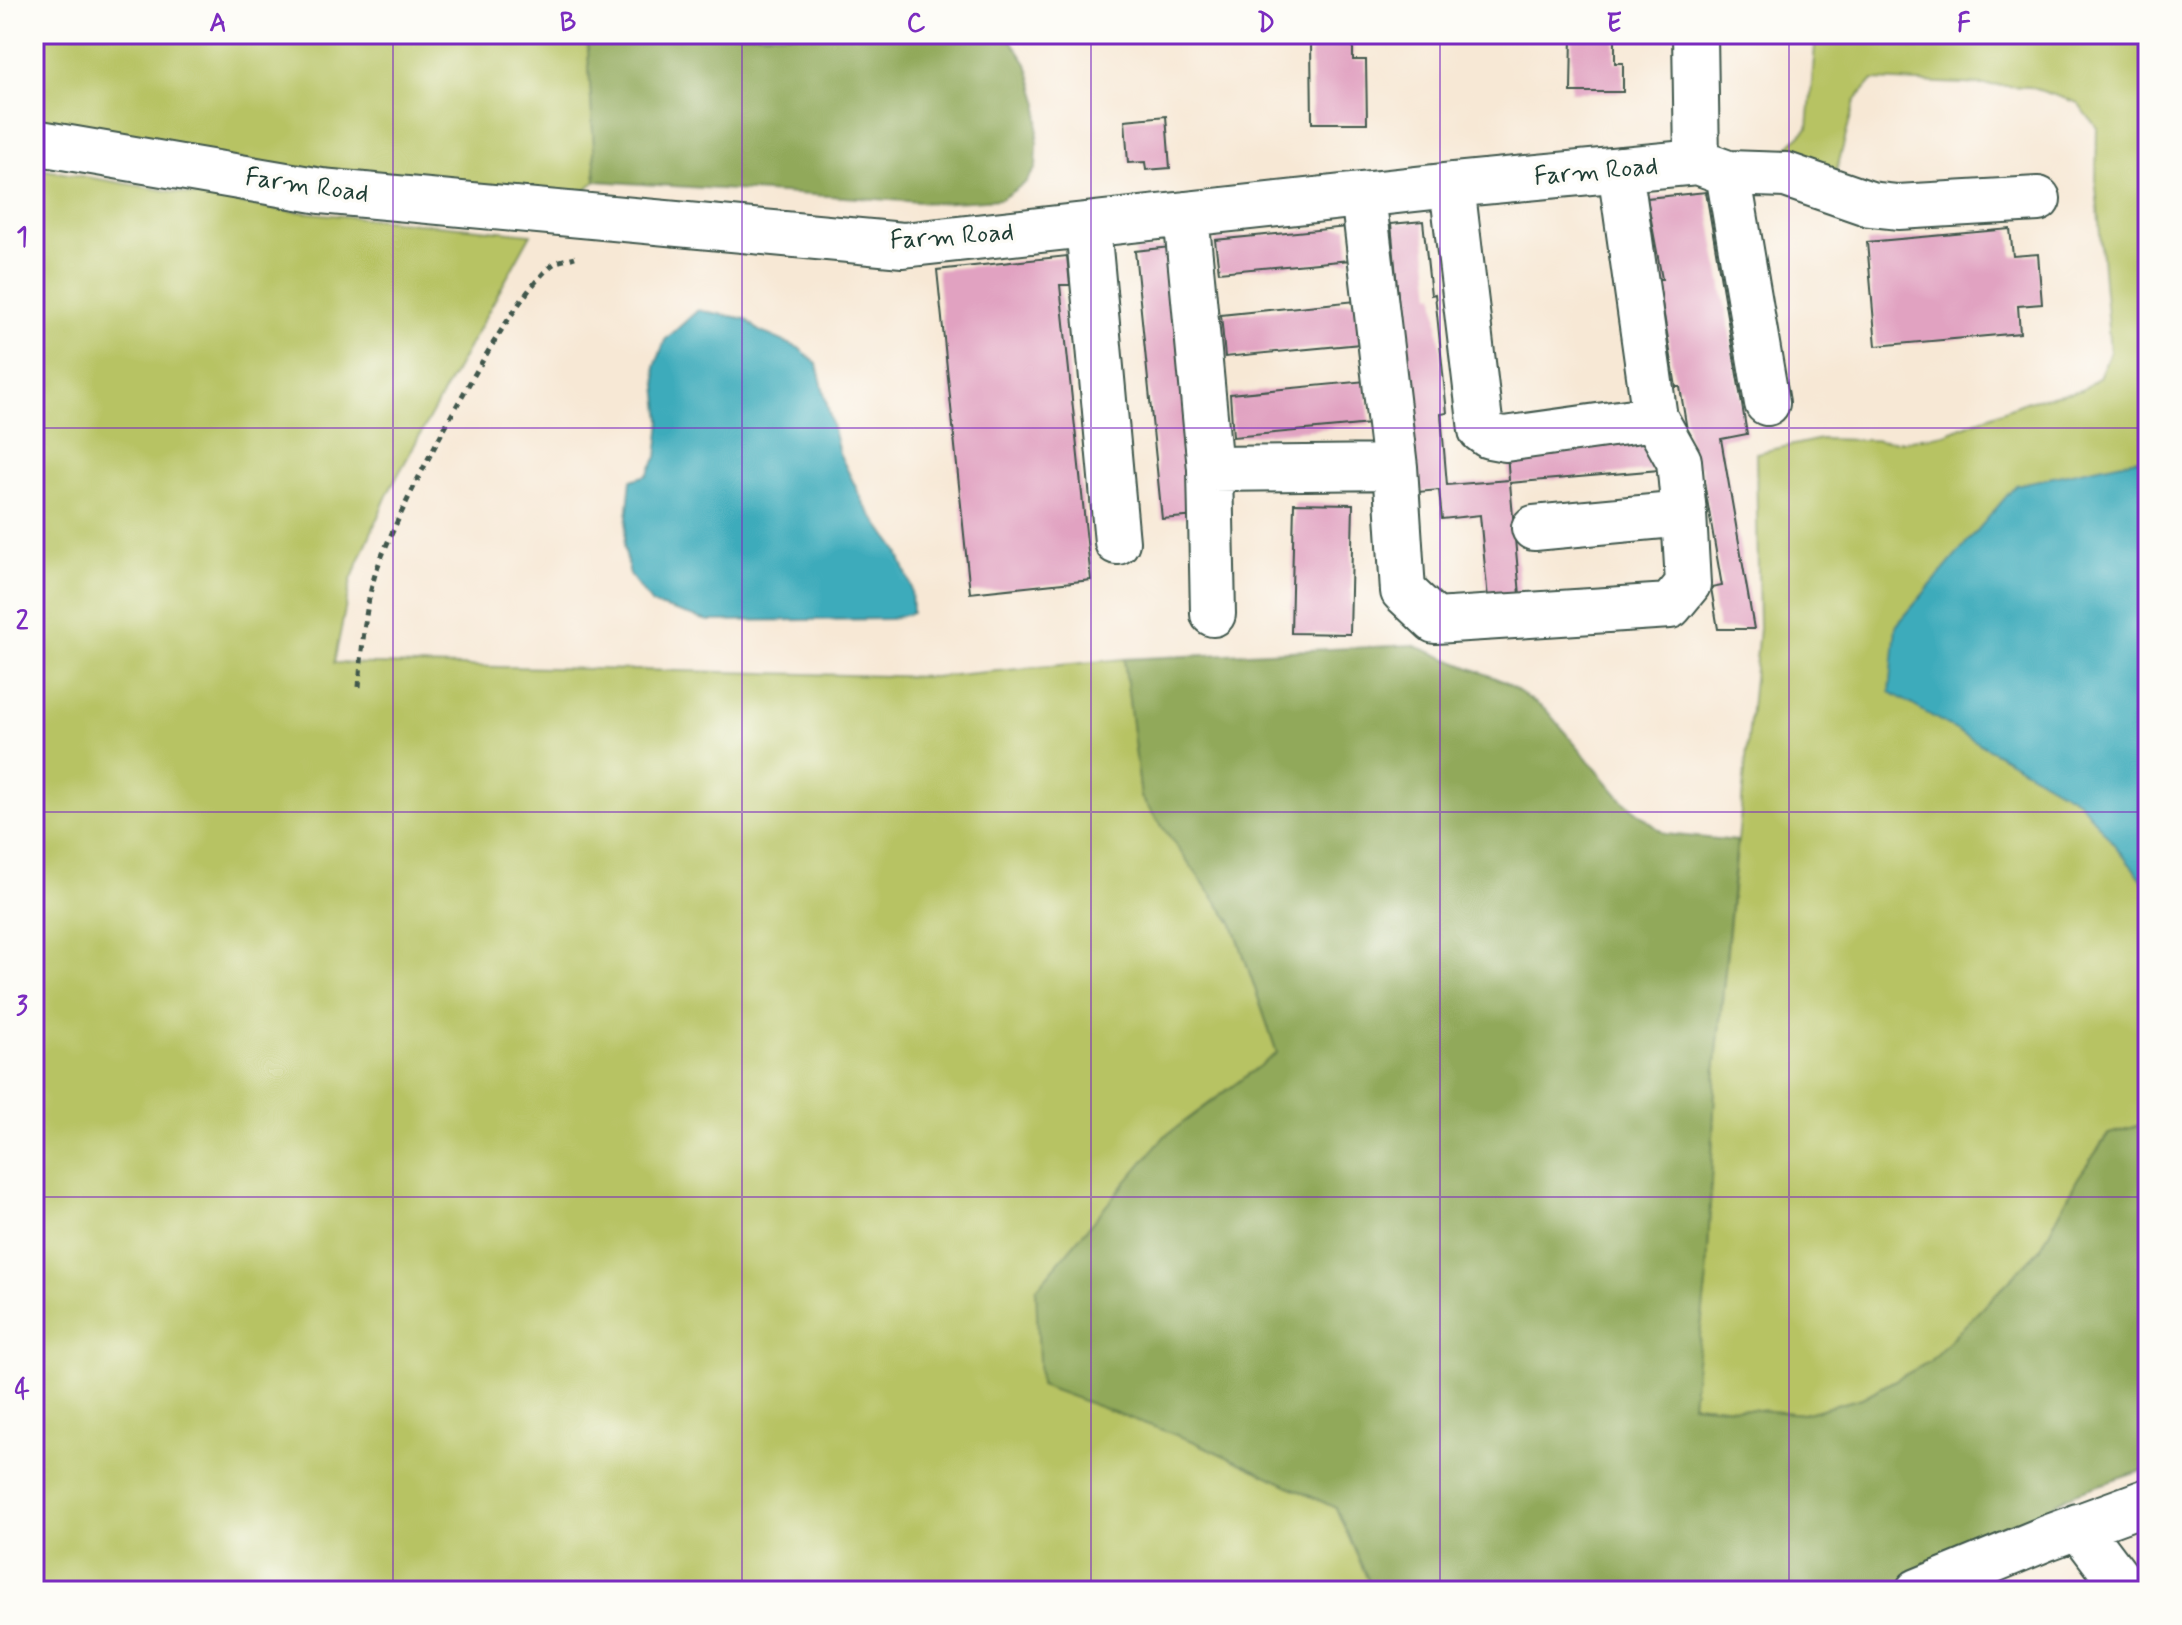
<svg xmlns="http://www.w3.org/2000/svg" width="2182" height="1625" font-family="Mynerve,sans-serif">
  <rect width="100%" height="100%" fill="#fdfcf7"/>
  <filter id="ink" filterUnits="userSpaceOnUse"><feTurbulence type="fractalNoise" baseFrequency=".0125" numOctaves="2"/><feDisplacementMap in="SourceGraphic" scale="16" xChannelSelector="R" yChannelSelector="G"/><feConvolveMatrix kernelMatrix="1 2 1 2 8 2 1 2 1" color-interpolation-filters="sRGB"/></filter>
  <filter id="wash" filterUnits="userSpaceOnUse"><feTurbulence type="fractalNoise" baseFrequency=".006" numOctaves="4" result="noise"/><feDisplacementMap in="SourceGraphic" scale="32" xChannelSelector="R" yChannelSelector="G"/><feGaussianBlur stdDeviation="1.8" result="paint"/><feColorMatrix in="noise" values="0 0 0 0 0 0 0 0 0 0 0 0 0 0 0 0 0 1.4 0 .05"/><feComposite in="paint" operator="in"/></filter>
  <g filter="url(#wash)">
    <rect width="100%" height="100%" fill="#f7e8d5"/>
    <!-- green -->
    <path fill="#b7c364" stroke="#6b804c" stroke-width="2" d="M34,34H587L596,181L566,206L34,130Z
      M1816,34H2148V1123L2108,1134L2078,1178L2041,1248L1929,1362L1862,1398L1803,1414L1692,1404L1707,1276L1716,1063L1759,628L1756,453L1821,439L1904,441L1945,434L2027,401L2082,390L2099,377L2110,352L2096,186L2097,128L2078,103L2030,87L1873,80L1855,101L1836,173L1777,158L1808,128Z
      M34,168L280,210L531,234L388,493L351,580L334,663L933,677L1124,659L1141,797L1233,924L1277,1053L1164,1137L1195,1442L1336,1508L1373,1591H34Z"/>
    <!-- forest -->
    <path fill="#91a95a" stroke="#587347" stroke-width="2" d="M587,34H1007L1027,64L1039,104L1036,168L1025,183L1001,199L936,203L596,181Z
      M1413,645L1505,682L1547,711L1623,801L1665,834L1737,841L1716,1063L1707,1276L1692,1404L1803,1414L1862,1398L1929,1362L2041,1248L2078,1178L2109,1134L2148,1123V1469L2075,1493L1896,1591H1373L1336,1508L1195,1442L1040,1385L1036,1289L1164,1137L1277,1053L1233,924L1141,797L1124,659Z"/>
    <!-- water -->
    <path fill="#3cabbb" stroke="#2e7478" stroke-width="2" d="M698,310L746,319L759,331L799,348L817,364L839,453L865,506L897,550L911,586L912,613L890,619L708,621L652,604L630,575L624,546L631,480L647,475L657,457L661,421L655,367L665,340Z
      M2136,459L2148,464V891L2142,879L2079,801L1890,692L1896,626L2016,485Z"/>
    <g id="blocks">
      <!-- building -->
      <path fill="#e1a2c1" d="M1572,34H1615V63H1623V92H1571Z
        M1353,42V60H1366L1367,123H1312L1311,43Z
        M1166,116L1170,168L1146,170L1145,162L1128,163L1125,120Z
        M1706,192L1747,434L1721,439L1754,629H1718L1711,588L1722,586L1701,465L1693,467L1680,387H1676L1658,279H1662L1647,198Z
        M1423,221L1431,295L1435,294L1447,413L1441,414L1447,485L1509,480L1507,451L1656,438L1659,470L1510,483L1521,606L1489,609L1480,515L1442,519L1439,490L1418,492L1394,297H1398L1391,224Z
        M1347,227L1350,260L1219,272L1215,240Z
        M2010,229L2013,256L2038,254L2042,304L2018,306L2020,333L1876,346L1867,242Z
        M1170,247L1197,516L1162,519L1135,251Z
        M1067,256L1070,285H1060L1091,580L970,593L937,270Z
        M1356,301L1360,344L1225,357L1221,315Z
        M1366,381L1370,424L1233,437L1230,394Z
        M1294,503L1353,504L1350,634L1291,633Z"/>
    </g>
  </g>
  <g filter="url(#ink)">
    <use href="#blocks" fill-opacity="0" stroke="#3f574c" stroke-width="2"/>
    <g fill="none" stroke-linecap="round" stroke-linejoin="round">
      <defs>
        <path id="minor" d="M34,142L321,191L903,245L1452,185L1697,162L1695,34
          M1703,164L1728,173L1767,403
          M1620,169L1655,418L1679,461L1684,514
          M1728,173L1786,175L1870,204L1898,207L2038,199
          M1452,185L1481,430L1489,436L1505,439L1655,418
          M1363,195L1395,467
          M1186,214L1210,469L1213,614
          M1088,226L1117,542
          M1210,469L1395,467L1403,591L1435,621L1670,606L1688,584L1684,514L1534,528
          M2078,1526L2127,1591
          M1918,1591L2047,1538L2148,1501"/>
      </defs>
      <!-- minor casing -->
      <use href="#minor" stroke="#3f574c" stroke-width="48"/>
      <!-- path -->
      <path stroke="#3f574c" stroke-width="5" stroke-dasharray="6 6" stroke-linecap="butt" d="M359,687C362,651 364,613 374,578C388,527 515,283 557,262C562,260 569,259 575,257"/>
      <!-- minor -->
      <use href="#minor" stroke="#fff" stroke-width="44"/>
    </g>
  </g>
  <!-- grid -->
  <path fill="none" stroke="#7b2cbf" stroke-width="2" stroke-opacity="0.55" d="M393,34V1591M742,34V1591M1091,34V1591M1440,34V1591M1789,34V1591M34,428H2148M34,812H2148M34,1197H2148"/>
  <g text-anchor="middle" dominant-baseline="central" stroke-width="7" stroke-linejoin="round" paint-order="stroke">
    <!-- street labels -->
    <g font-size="26" fill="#1f3d34" stroke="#fdfcf7">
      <text transform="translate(1596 172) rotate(-5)">Farm Road</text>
      <text transform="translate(307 186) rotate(8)">Farm Road</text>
      <text transform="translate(952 237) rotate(-4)">Farm Road</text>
    </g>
  </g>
  <!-- margin -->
  <rect width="2182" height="1625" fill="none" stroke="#fdfcf7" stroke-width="88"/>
  <rect x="44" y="44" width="2094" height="1537" fill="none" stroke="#7b2cbf" stroke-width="3"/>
  <g font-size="26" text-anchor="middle" font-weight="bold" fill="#7b2cbf">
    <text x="218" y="31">A</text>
    <text x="568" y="31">B</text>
    <text x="916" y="31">C</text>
    <text x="1266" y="31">D</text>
    <text x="1614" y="31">E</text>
    <text x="1964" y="31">F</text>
    <text x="22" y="245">1</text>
    <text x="22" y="629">2</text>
    <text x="22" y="1014">3</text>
    <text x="22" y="1398">4</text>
  </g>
</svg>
